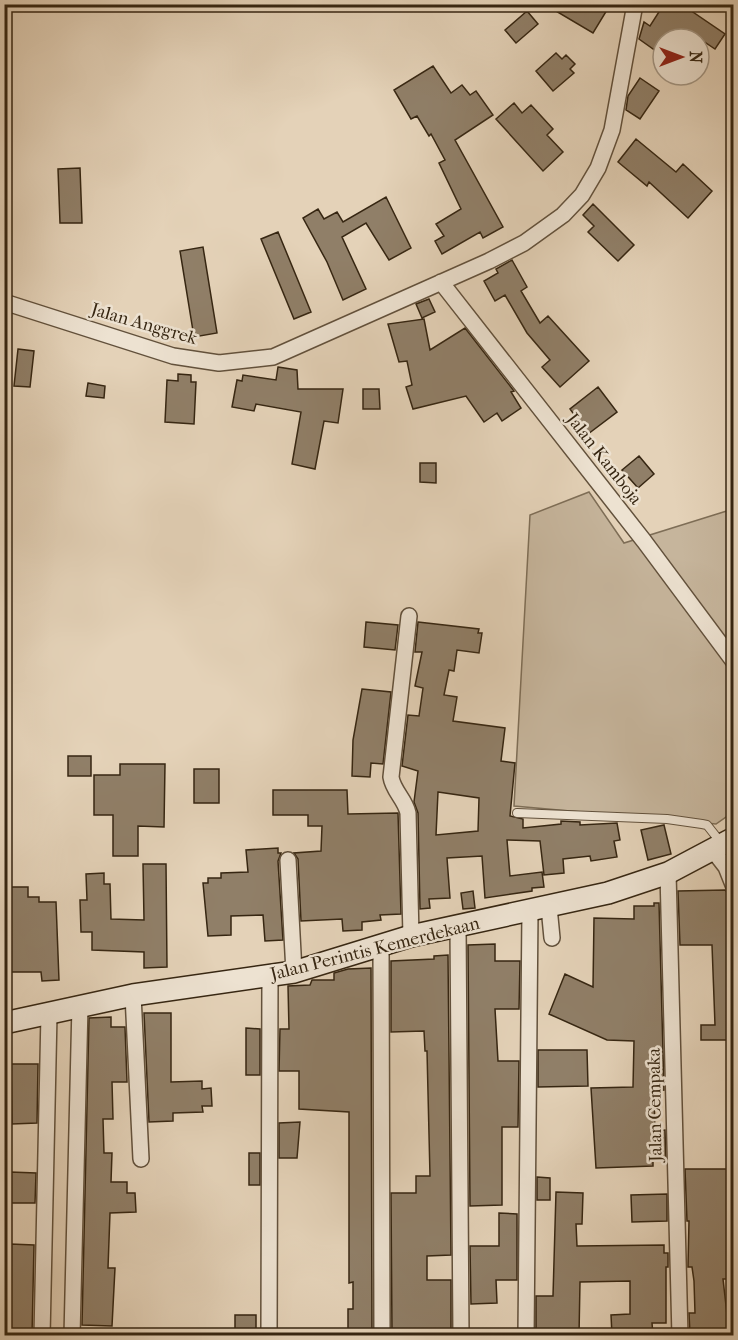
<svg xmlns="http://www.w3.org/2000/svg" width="738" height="1340" font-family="'IM FELL French Canon',serif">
  <rect width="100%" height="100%" fill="#e4d2b8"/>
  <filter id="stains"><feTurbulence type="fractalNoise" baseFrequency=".00333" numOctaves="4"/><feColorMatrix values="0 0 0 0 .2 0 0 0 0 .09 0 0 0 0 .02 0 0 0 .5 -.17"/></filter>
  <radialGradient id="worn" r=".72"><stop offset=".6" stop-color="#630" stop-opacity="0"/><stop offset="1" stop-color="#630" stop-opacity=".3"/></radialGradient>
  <!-- green -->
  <path fill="#c6b59c" stroke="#7e6e57" stroke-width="1.5" d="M589,492L624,543L733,509V812L716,824L514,806L530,515Z"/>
  <!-- building -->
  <path fill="#907f68" stroke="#362612" stroke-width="1.5" fill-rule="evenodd" d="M544,4H598L607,10L593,33Z
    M664,4H681L725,34L715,49L700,39H663V56L639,39L644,22L650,26Z
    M527,11L538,24L516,43L505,30Z
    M556,53L562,59L566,55L575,64L570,69L574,73L553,91L536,71Z
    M433,66L451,93L462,85L470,95L476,91L493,115L455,140L503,227L483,238L480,232L442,254L435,241L444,236L436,224L461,209L439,163L445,160L431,134L429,136L417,116L411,119L394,90Z
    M640,78L659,91L640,119L626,110L628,96Z
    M514,103L522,113L531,105L553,129L547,135L563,152L543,171L496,119Z
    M636,139L676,172L683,164L712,191L688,218L649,182L647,186L618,162Z
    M80,168L82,223H60L58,169Z
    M386,197L411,248L389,260L366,223L342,237L366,289L343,300L327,262L303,218L318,209L324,219L337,212L343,222Z
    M593,204L634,245L618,261L588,232L594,226L583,215Z
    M278,232L311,312L294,319L261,239Z
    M203,247L217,333L194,337L180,251Z
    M512,260L527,287L521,291L540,323L548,316L589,361L560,387L542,367L550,360L527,333L505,295L495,301L484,281L498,273L496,269Z
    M429,299L435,312L422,318L416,304Z
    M424,319L430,350L465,328L514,391L511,392L521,408L502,421L497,413L484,422L466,396L413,409L406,387L412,385L407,361L399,362L388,324Z
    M18,349L34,351L30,387L14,386Z
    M278,367L297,370L298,389H343L338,423L324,421L315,469L292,464L301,412L256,404L254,411L232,407L237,380L242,381L243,375L276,380Z
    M178,374L191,375V382H196L194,424L165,422L167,380L178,381Z
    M88,383L105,386L104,398L86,396Z
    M598,387L617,412L588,434L570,409Z
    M363,389H379L380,409H363Z
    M639,456L654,474L638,488L622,470Z
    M420,463H436V483L420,482Z
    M366,622L398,625L395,650L364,647Z
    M418,622L479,629L478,633H482L479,653L457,650L454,671L449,670L444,695L457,697L453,721L505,728L501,761L515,763L510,816L523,819V828L561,824V821L580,822V825L617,823L620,840L614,841L617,857L591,861L590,856L563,859L564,873L544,875L540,841L507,840L510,876L542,872L544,887L532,888V891L485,898L482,856L447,858L450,898L429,899L430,908L420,909L418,813L414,802L418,771L402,766L408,715L419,716L423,688L415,686L422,652H415ZM438,792L479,798L478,831L436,835Z
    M362,689L391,692L383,764L371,763L370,777L352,776L353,740Z
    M68,756H91V776H68Z
    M120,764H165L164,827L138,826V856H113V815H94V775H120Z
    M194,769H219V803H194Z
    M273,790H347L348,814L398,813L401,914L380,915L381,920L362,922V930L343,931L342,919L301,921L298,859L294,853L321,851L322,826H308V815H273Z
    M664,825L671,854L648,860L641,830Z
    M278,848V853H281L278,861L283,940L265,941L263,915L231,916V935L208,936L203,883H208V878H221V873L248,872L246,850Z
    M143,864H166L167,967L144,968V952L92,950V932H81L80,900H87L86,874L104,873V884H110L111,919L144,920Z
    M4,887H28V897H39V902H56L59,980L42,981L41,972H4Z
    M725,890L730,895L731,944H729L733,1040H701V1025H715L712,945H680L678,891Z
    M473,891L475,908L463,909L461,893Z
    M654,903H659L664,1090L654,1091L655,1131L665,1130L666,1161H653V1166L596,1168L591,1088L633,1087L634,1041L607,1040L549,1014L565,974L593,987L594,918L634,919V906H654Z
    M495,944V961H520L519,1009H495L498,1061H519L518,1127H502V1205L470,1206L468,945Z
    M448,955L451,1255L427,1256V1280H451V1335H392L391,1193H416V1176H430L427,1051H425L424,1031L391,1032V961L434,959V956Z
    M371,968L372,1335H348V1309H353V1282L349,1283V1112L299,1109V1071H279L280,1029H289L288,986L310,985L312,980H334V973L348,969Z
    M144,1013H171V1082L202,1081V1089L211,1088L212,1106H202L203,1112L173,1113V1121L149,1122Z
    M111,1017V1027H125L127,1082H112L113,1119H103L104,1153H112L111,1182H127V1193H135L136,1212L110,1213L108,1268H115L112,1326L82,1325L89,1018Z
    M246,1028L260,1029V1075H246Z
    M538,1050H587L588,1086L538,1087Z
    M11,1064H38L37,1123L12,1124Z
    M300,1122L297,1158H279V1123Z
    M249,1153H260V1185H249Z
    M685,1169H734V1279H723L729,1332L690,1334L689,1313H695L694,1281L692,1267H688L689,1221H687Z
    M10,1172L36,1173L35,1203H9Z
    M537,1177L550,1178V1200H537Z
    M556,1192L583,1193L582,1224H576L577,1246L664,1245V1253H668V1267H666V1323H652L653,1335H612L611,1315L630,1314V1281L580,1282L579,1335H536V1296H553Z
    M667,1194V1221L632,1222L631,1195Z
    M499,1213L517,1214V1280H496L497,1303L471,1304L470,1246H499Z
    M10,1244L34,1245L32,1335H11L8,1306Z
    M235,1315H256V1335H235Z"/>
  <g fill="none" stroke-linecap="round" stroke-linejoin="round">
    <defs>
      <path id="lane" d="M517,813L667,819L702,824L707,825L722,844"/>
      <path id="street" d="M441,282L644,541L734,662
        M4,302L173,356L219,363L273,357L489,261L524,243L563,215L582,195L598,168L612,130L635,4
        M409,616L391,777C393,791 405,799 408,813L411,936
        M712,849L726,867L734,887
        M288,860L294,972
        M668,873L680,1336
        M549,907L552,938
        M458,926L461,1336
        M381,944L382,1336
        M133,995L141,1159
        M42,1336L49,1014
        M72,1336L80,1005
        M269,1336L270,977
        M526,1336L530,911"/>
      <path id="secondary" d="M4,1023L133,995L294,972L411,936L608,893L668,873L734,838"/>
    </defs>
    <!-- lane casing -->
    <use href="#lane" stroke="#62513c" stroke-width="10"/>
    <!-- street casing -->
    <use href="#street" stroke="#62513c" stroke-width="18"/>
    <!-- secondary casing -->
    <use href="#secondary" stroke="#362612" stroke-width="24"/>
    <!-- lane -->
    <use href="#lane" stroke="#ede2d1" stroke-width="8"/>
    <!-- street -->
    <use href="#street" stroke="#ede2d1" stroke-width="15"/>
    <!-- secondary -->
    <use href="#secondary" stroke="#ede2d1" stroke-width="21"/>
  </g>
  <g text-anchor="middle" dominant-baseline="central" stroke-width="5" stroke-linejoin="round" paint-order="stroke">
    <!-- street labels -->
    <g font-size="18" fill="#362612" stroke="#ede2d1">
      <text transform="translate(144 324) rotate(16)">Jalan Anggrek</text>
      <text transform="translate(604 459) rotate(52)">Jalan Kamboja</text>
      <text transform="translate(375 949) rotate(-14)">Jalan Perintis Kemerdekaan</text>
      <text transform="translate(655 1105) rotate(-91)">Jalan Cempaka</text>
    </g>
  </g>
  <!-- margin -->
  <rect width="738" height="1340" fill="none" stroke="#e4d2b8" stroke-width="24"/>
  <rect x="6" y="6" width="726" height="1328" fill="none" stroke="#362612" stroke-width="3"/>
  <rect x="12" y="12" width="714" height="1316" fill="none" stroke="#362612" stroke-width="1.5"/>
  <!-- north arrow -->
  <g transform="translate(681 57) rotate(90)"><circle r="28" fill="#ede2d1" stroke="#a49785" stroke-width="1.5"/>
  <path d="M0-4.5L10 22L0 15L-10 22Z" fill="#8f2418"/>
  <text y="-9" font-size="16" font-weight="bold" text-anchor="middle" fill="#362612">N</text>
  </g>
  <rect width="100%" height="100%" filter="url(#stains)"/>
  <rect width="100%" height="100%" fill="url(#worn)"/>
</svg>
